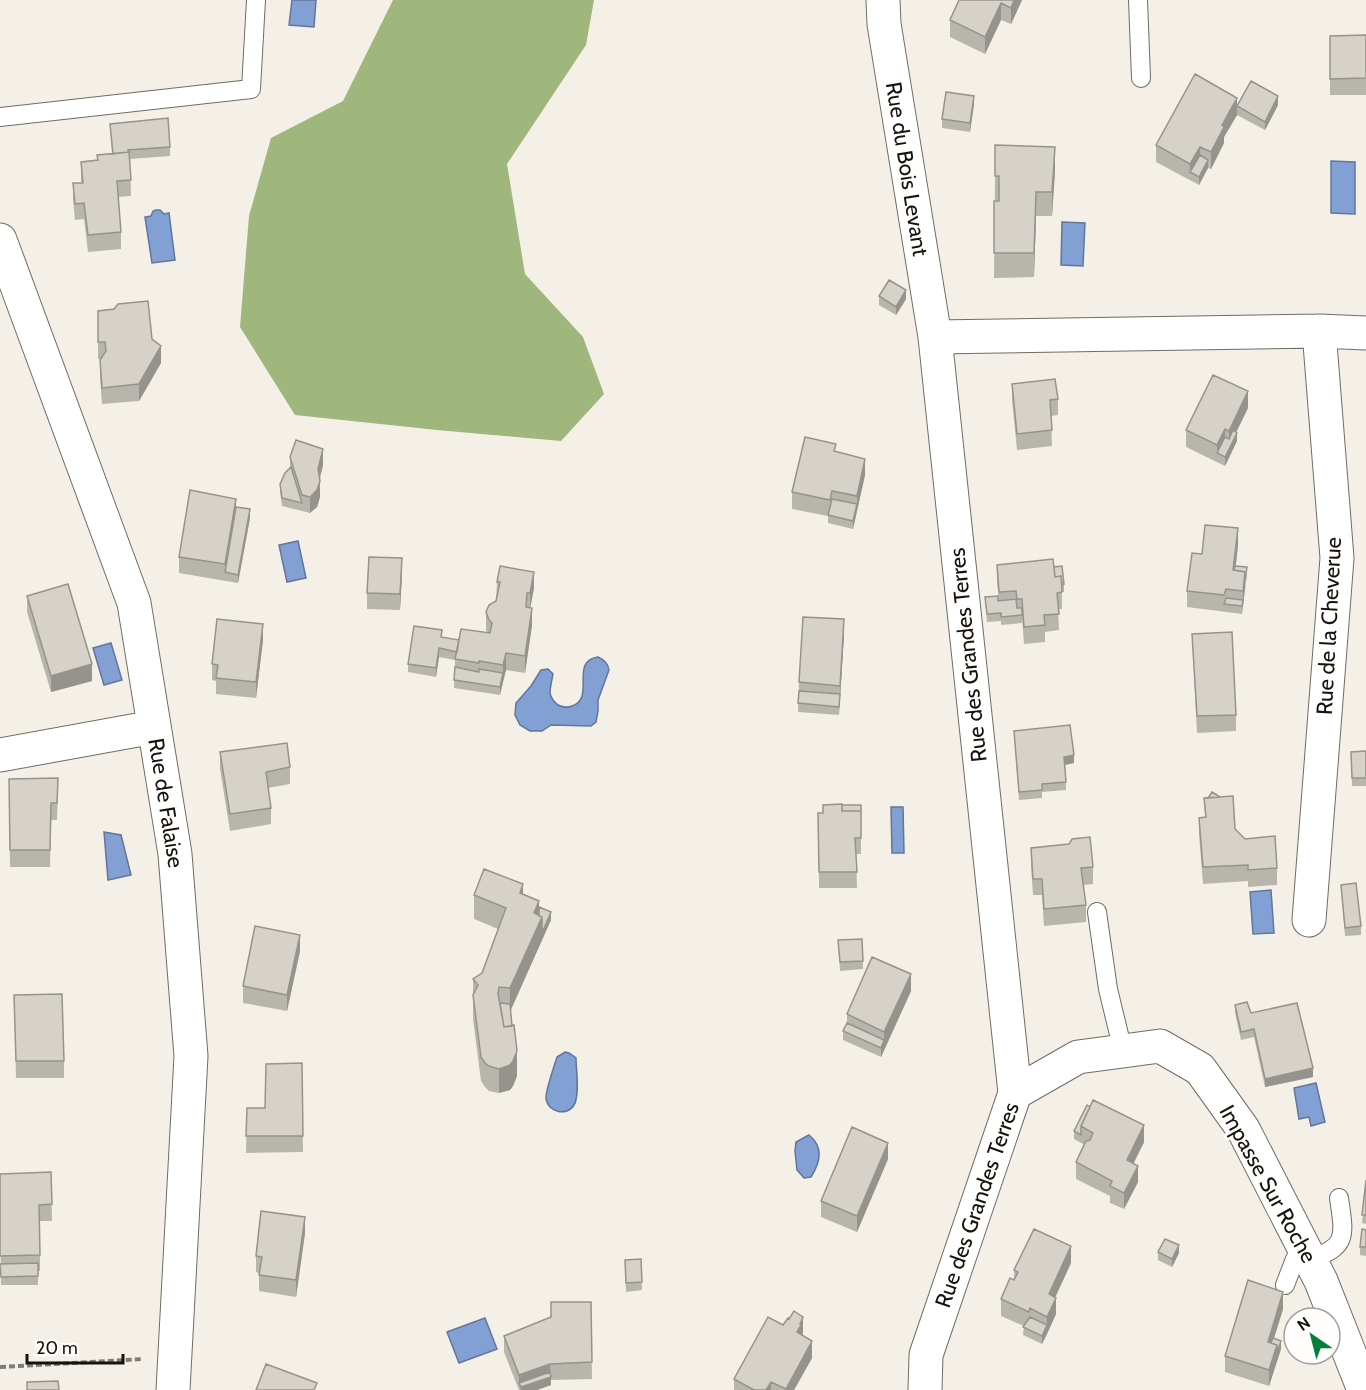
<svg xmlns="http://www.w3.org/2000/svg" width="1366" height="1390" font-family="Cabin,sans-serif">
  <rect width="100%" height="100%" fill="#f5f0e7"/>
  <!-- forest -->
  <path fill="#9fb67c" d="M393,0H594L586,45L507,164L525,274L583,337L604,394L561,441L437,430L295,415L240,327L249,216L271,138L343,101Z"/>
  <!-- water -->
  <path fill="#83a0d4" stroke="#627699" stroke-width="1.5" d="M292,0H316L314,27L289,25Z
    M1331,161L1355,162V214L1331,213Z
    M156,210H160L164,214L169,213L175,260L152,263L145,217L151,216L153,211Z
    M1062,222L1085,223L1083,266L1061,265Z
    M298,541L306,578L287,582L279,545Z
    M111,643L122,680L104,685L93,648Z
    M598,657C604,660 608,663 609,670L598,700V711L596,722L591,726L551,725L542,731H530L520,725L515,715L516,703L531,686L541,670L548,669L553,674C552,680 550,687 550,693C551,698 554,702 558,705C562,707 567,708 572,706C596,698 569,661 598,657Z
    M891,807H903L904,853H892Z
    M104,832L121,835L131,875L108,880Z
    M1271,890L1274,933L1253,934L1250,892Z
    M565,1052L569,1053L576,1058C576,1069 580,1095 574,1105C567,1117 547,1112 546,1098C546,1089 554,1067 557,1057Z
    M1316,1083L1325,1122L1311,1126L1309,1117L1299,1119L1294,1088Z
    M809,1135C824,1147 820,1163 811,1177L804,1178L797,1170L795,1151L796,1142Z
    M485,1318L497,1349L459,1363L447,1332Z"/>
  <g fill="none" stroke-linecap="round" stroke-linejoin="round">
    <defs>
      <path id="service" d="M1138,0L1141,78
        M0,117L251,89L256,0
        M1097,912L1108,989L1123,1051
        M1310,1259C1349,1247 1344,1234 1339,1198
        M1285,1285L1295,1259L1304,1247"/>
      <path id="minor" d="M883,0L884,24L935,337
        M0,240L134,603L175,854L191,1056L173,1390
        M0,755L154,727
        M1309,920L1337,558L1319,331
        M1015,1093L1078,1057L1123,1051L1160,1046L1200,1069L1243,1129L1321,1281L1364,1390
        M925,1390L926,1355L1015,1093L935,337L1319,331L1366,333"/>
    </defs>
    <!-- service casing -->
    <use href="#service" stroke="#706c64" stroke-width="20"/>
    <!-- minor casing -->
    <use href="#minor" stroke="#706c64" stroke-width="35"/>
    <!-- path -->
    <path stroke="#7f7c77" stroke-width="4" stroke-dasharray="6 3" stroke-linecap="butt" d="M0,1367L143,1359"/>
    <!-- service -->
    <use href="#service" stroke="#fff" stroke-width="18"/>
    <!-- minor -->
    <use href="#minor" stroke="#fff" stroke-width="33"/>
  </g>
  <!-- wall -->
  <path fill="#b8b5ad" d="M959,0H1022L1011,24L1001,20L985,54L950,37V20Z
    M1366,35V95H1330V36Z
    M974,104L970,132L942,128V119Z
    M1278,105L1265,130L1237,115L1224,137V143L1211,169L1208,168L1199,185L1156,162V145L1237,106Z
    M110,124L170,147V156L130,159L131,196L118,197L121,232V249L88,252L84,219L75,220L73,200V183H81V162L97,160V155L112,154Z
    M1055,171L1052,216H1036L1034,277L994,278L995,176Z
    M879,296L906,299L896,315L879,305Z
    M98,311L152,339L161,363L139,401L102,404L100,377V360L101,359H98Z
    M1012,384L1058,399V415L1051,416L1052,446L1017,450L1012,400Z
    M1248,408L1236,432L1237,441L1225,466L1186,447V430Z
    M836,451L865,475L853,529L828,523V516L792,509V492Z
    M290,457L323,465L320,478V497L317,507L310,513L282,506L280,492V484L290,468Z
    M236,507L250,518L238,583L179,573V557Z
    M1238,545L1236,566L1247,575L1242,614L1187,607V591L1202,554Z
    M997,565L1054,567L1064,584V592H1062V609H1058L1059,630L1045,632V642L1024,644L1022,616V623L1001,625V621L987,622L985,597L999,601L997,582Z
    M402,575L400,610L367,609V593Z
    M497,582L534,588L530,608L532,625L525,673L506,670L500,695L454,688L455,660L439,657L436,677L408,672V664L442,637L459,640L487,633L486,629V612L496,601Z
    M27,596L92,681L51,692L27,612Z
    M1192,634L1236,715V731L1197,733Z
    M844,635L839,715L798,712L799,682Z
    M263,640L256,698L216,694V681L212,680V664Z
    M1014,731L1074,763L1065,765L1066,790L1042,792V798L1019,800Z
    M1366,751V786H1352L1351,752Z
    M220,752L290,767V784L268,788L271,808V824L230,831L220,769Z
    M9,779L58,795L57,820H51L50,867H10Z
    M1204,798L1235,829L1277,868V885L1248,887V881L1203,884L1199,834V818L1205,817Z
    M842,805H861V854H856L857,888H819L818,813H823Z
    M1031,848L1093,867V884L1083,885L1086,905V922L1044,926L1042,895H1033L1031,865Z
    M1341,885L1361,926V935L1345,936Z
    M523,894L539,907L551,920L510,1010L517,1076L513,1086L510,1090L499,1093L489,1091L485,1087L481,1081L473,1019V979L482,973L498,929L474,919V895Z
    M838,940L863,961V969L840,971Z
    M300,951L287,1011L243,1003V986Z
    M911,991L881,1057L843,1040V1031L847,1023V1014Z
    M14,995L64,1061V1078H16Z
    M1235,1005L1313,1077L1265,1087L1254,1037L1241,1040L1235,1013Z
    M302,1063L303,1152L246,1153L247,1108H265Z
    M1087,1105L1144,1142L1133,1163L1138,1182L1124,1209L1110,1203V1196L1076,1179V1162L1085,1145L1074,1139V1131Z
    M888,1159L857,1232L821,1217V1201Z
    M51,1172L52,1221H40V1271H38V1285H1L0,1174Z
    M1366,1180V1224L1362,1223Z
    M1366,1230V1256L1360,1255V1247Z
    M305,1233L296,1297L259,1291V1273L256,1272V1256Z
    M1158,1252L1179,1253L1172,1267L1158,1260Z
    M641,1259L642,1290L626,1292L625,1260Z
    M1071,1263L1055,1297L1056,1314L1042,1344L1023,1335L1024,1326L1001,1316V1299L1014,1278V1270Z
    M591,1302L592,1379L551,1380V1385L537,1390H519L504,1352V1336Z
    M1283,1309L1274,1338L1281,1349L1269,1386L1225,1372V1356Z
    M783,1325L803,1333L802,1335L812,1358L794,1390H734V1379Z"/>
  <!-- shaded-wall -->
  <path fill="#96938d" d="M1014,0H1022L1011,24V8Z
    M1001,3V20L985,54V37Z
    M974,96V104L970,132V123Z
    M1278,96V105L1265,130V122Z
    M1237,98V115L1224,137V143L1211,169V152L1222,125Z
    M1055,147V171L1052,216V192Z
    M1200,147V164L1190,172V181V164Z
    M1208,160V168L1199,185V177Z
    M1036,192V216L1034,277V253Z
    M906,290V299L896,315V307Z
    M161,346V363L139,401V384Z
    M1248,391V408L1229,447V431Z
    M1225,429V446L1217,453V445Z
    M1237,433V441L1225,466V457Z
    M323,449V465L318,485V469Z
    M865,459V475L853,529V521L857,504V496Z
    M320,481V497L317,507L310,513V497Z
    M236,499V515L225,572V564Z
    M250,509V518L238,583V575Z
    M1238,528V545L1234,579L1233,570Z
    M402,558V575L400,610V594Z
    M534,572V588L530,609V593Z
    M1245,572V588L1242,614L1243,591Z
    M532,608V625L525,673V656Z
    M844,619V635L839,715L840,686Z
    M263,624V640L256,698V682Z
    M439,648V657L436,677V668Z
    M506,653V670L503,682V665Z
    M92,664V681L51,692V676Z
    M503,673V682L500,695V687Z
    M1074,755V763L1064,765V757Z
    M523,884V909L520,893Z
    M539,901V922L542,917L551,912V920L510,1012V988L534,913Z
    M300,935V951L287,1011V995Z
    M911,974V991L881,1057V1048L884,1040V1032Z
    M517,1051V1076L513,1086L510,1090L499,1093V1069Z
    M1313,1068V1077L1265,1087V1079Z
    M1144,1125V1142L1127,1177V1160Z
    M888,1143V1159L857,1232V1216Z
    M1138,1166V1182L1124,1209V1193Z
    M305,1217V1233L296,1297V1280Z
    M1179,1245V1253L1172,1267V1259Z
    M1071,1246V1263L1049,1311V1294Z
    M1283,1292V1309L1270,1351L1268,1342Z
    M1056,1298V1314L1047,1334V1317Z
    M803,1317V1333L801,1338L797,1332Z
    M1047,1325V1334L1042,1344V1336Z
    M812,1341V1358L794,1390H786Z
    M1281,1341V1349L1269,1386V1370L1277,1345Z
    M550,1364L551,1385L537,1390H521L519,1383V1375Z
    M771,1382V1390H766Z"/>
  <!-- building -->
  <path fill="#d6d2c9" stroke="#96938d" stroke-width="1.5" d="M959,0H1014L1011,8L1001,3L985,37L950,20Z
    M1366,35V78L1330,79V36Z
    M1195,74L1237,98L1222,125L1224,127L1211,152L1200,147L1190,164L1156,145Z
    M1251,81L1278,96L1265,122L1237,106Z
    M946,92L974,96L970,123L942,119Z
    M168,118L170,147L128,150L129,152L113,154L110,124Z
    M995,145L1055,147L1052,192H1036L1034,253H994V201H999V176H995Z
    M129,152L131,180L117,181L121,232L88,235L84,203L75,204L73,183H83L81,162L98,160L97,155Z
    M1200,155L1208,160L1199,177L1190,172Z
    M889,280L906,290L896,307L879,296Z
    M148,301L152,339L161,346L139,384L102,388L100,360L106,351L105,342H98V311L114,309L118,304Z
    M1213,375L1248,391L1229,431L1225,429L1217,445L1186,430Z
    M1055,379L1058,399L1050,400L1052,430L1017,434L1012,384Z
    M1233,430L1237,433L1225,457L1217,453L1225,437L1229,439Z
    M805,437L836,444L834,451L865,459L857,496L832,491L830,500L792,492Z
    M296,440L323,449L318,469L320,481L317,490L310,497L302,495L290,457Z
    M291,467L302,503L282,498L280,484L285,473Z
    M190,490L236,499L225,564L179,557Z
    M832,499L857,504L853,521L828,515Z
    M236,507L250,509L238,575L225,572Z
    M1205,525L1238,528L1233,570L1245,572L1243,591L1226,589L1224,595L1187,591L1192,553L1202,554Z
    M369,557L402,558L400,594L367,593Z
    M1053,559L1055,577L1061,576L1062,592L1057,593L1059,614L1044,615L1045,625L1024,627L1022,599H1017L1016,591L999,592L997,565Z
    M500,566L534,572L530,593H527L526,607L532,608L525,656L506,653L503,665L479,661V663L455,659L461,629L490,633L492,623L489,620L486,612L489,605L496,601L500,582H497Z
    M1062,566L1064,584H1062L1061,576L1055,577L1054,567Z
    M1235,566L1247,567L1245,580V572L1234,570Z
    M68,584L92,664L51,676L27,596Z
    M998,596V601L1016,599L1017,608H1022V615L1001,617V613L987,614L985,597Z
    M1226,598L1243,600L1242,606L1224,604Z
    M803,617L844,619L840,686L799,682Z
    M217,619L263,624L256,682L216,678L218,665L212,664Z
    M414,626L442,630L441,637L459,640L457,652L439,648L436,668L408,664Z
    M1232,632L1236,715L1197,716L1192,634Z
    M455,667L479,672V669L503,673L500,687L454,680Z
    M799,691L840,694L839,707L798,703Z
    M1070,725L1074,755L1064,757L1066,782L1042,784V790L1019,792L1014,731Z
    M287,743L290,767L266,772L271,808L230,814L220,752Z
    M1366,751V778H1352L1351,752Z
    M58,778L57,803H51L50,850H10L9,779Z
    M1212,792L1220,797L1208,798Z
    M1233,796L1235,829L1245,839L1275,836L1277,868L1248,870V865L1203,867L1199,818L1206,817L1204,798Z
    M842,804V811H861V838H855L857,872H819L818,813H823V805Z
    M842,805H861V811H842Z
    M1090,837L1093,867L1081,868L1086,905L1044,909L1042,879H1033L1031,848L1069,844L1072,839Z
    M484,869L523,884L520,893L539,901L534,913L542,917L510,988L499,987L498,994L504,1027L514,1025L517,1051L513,1061L510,1065L499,1069L489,1066L485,1063L481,1057L473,995L478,985L473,979L482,973L506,908L474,895Z
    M1356,883L1361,926L1345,928L1341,885Z
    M539,907L551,912L542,933V917L539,916Z
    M255,926L300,935L287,995L243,986Z
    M862,939L863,961L840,962L838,940Z
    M872,957L911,974L884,1032L847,1014Z
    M62,994L64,1061H16L14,995Z
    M1247,1002L1251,1013L1297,1003L1313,1068L1265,1079L1254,1029L1241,1032L1235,1005Z
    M500,1003L510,1004L512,1026L504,1027Z
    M847,1023L884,1040L881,1048L843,1031Z
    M302,1063L303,1136H246L247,1108H265L266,1064Z
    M1093,1100L1144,1125L1127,1160L1138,1166L1124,1193L1110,1186L1112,1181L1076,1162L1086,1141L1090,1140L1093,1133L1081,1126Z
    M1087,1105L1090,1107L1081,1126V1135L1074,1131Z
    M852,1127L888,1143L857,1216L821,1201Z
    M51,1172L52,1204L39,1205L40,1255L0,1256V1174Z
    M1366,1180V1215H1362Z
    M261,1211L305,1217L296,1280L259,1275L262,1257L256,1256Z
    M1034,1229L1071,1246L1049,1294L1056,1298L1047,1317L1030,1308L1029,1312L1001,1299L1010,1278L1014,1280L1018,1272L1014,1270Z
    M1362,1229L1366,1230V1247H1360Z
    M1165,1239L1179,1245L1172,1259L1158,1252Z
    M641,1259L642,1282L626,1283L625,1260Z
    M38,1263V1276L1,1277L0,1264Z
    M1248,1280L1283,1292L1268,1342L1277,1345L1269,1370L1225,1356Z
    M551,1302H591L592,1362L550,1364L519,1375L504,1336L551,1317Z
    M794,1311L803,1317L800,1324L801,1325L797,1332L812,1341L786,1389L771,1382L766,1390H754L734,1379L768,1317L783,1325L788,1318L789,1319Z
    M1030,1317L1047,1325L1042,1336L1023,1327Z
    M1273,1338L1281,1341L1277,1353V1345L1271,1343Z
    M266,1364L317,1383L314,1390H256Z
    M550,1372L551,1377L521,1387L519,1383Z
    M58,1381L59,1390H27V1382Z"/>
  <g text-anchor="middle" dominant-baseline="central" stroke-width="6" stroke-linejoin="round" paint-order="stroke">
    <!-- street labels -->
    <g font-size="22" fill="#141310" stroke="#fffefc">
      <text transform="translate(907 169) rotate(81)">Rue du Bois Levant</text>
      <text transform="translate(1329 626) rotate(-87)">Rue de la Cheverue</text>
      <text transform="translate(968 655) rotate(-96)">Rue des Grandes Terres</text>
      <text transform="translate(166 803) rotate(81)">Rue de Falaise</text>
      <text transform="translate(1268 1184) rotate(61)">Impasse Sur Roche</text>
      <text transform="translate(977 1205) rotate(-71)">Rue des Grandes Terres</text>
    </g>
  </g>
  <!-- north arrow -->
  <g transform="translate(1312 1336) rotate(325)"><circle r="28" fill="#fffefc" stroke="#a1a09e" stroke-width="1.5"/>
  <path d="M0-4.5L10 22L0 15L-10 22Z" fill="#027f38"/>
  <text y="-9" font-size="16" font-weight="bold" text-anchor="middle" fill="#141310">N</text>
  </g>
  <!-- scale -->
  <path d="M27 1354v9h96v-9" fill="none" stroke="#141310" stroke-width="3"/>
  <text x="36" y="1354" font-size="18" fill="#141310" stroke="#fffefc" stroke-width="4.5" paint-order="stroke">20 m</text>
</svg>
